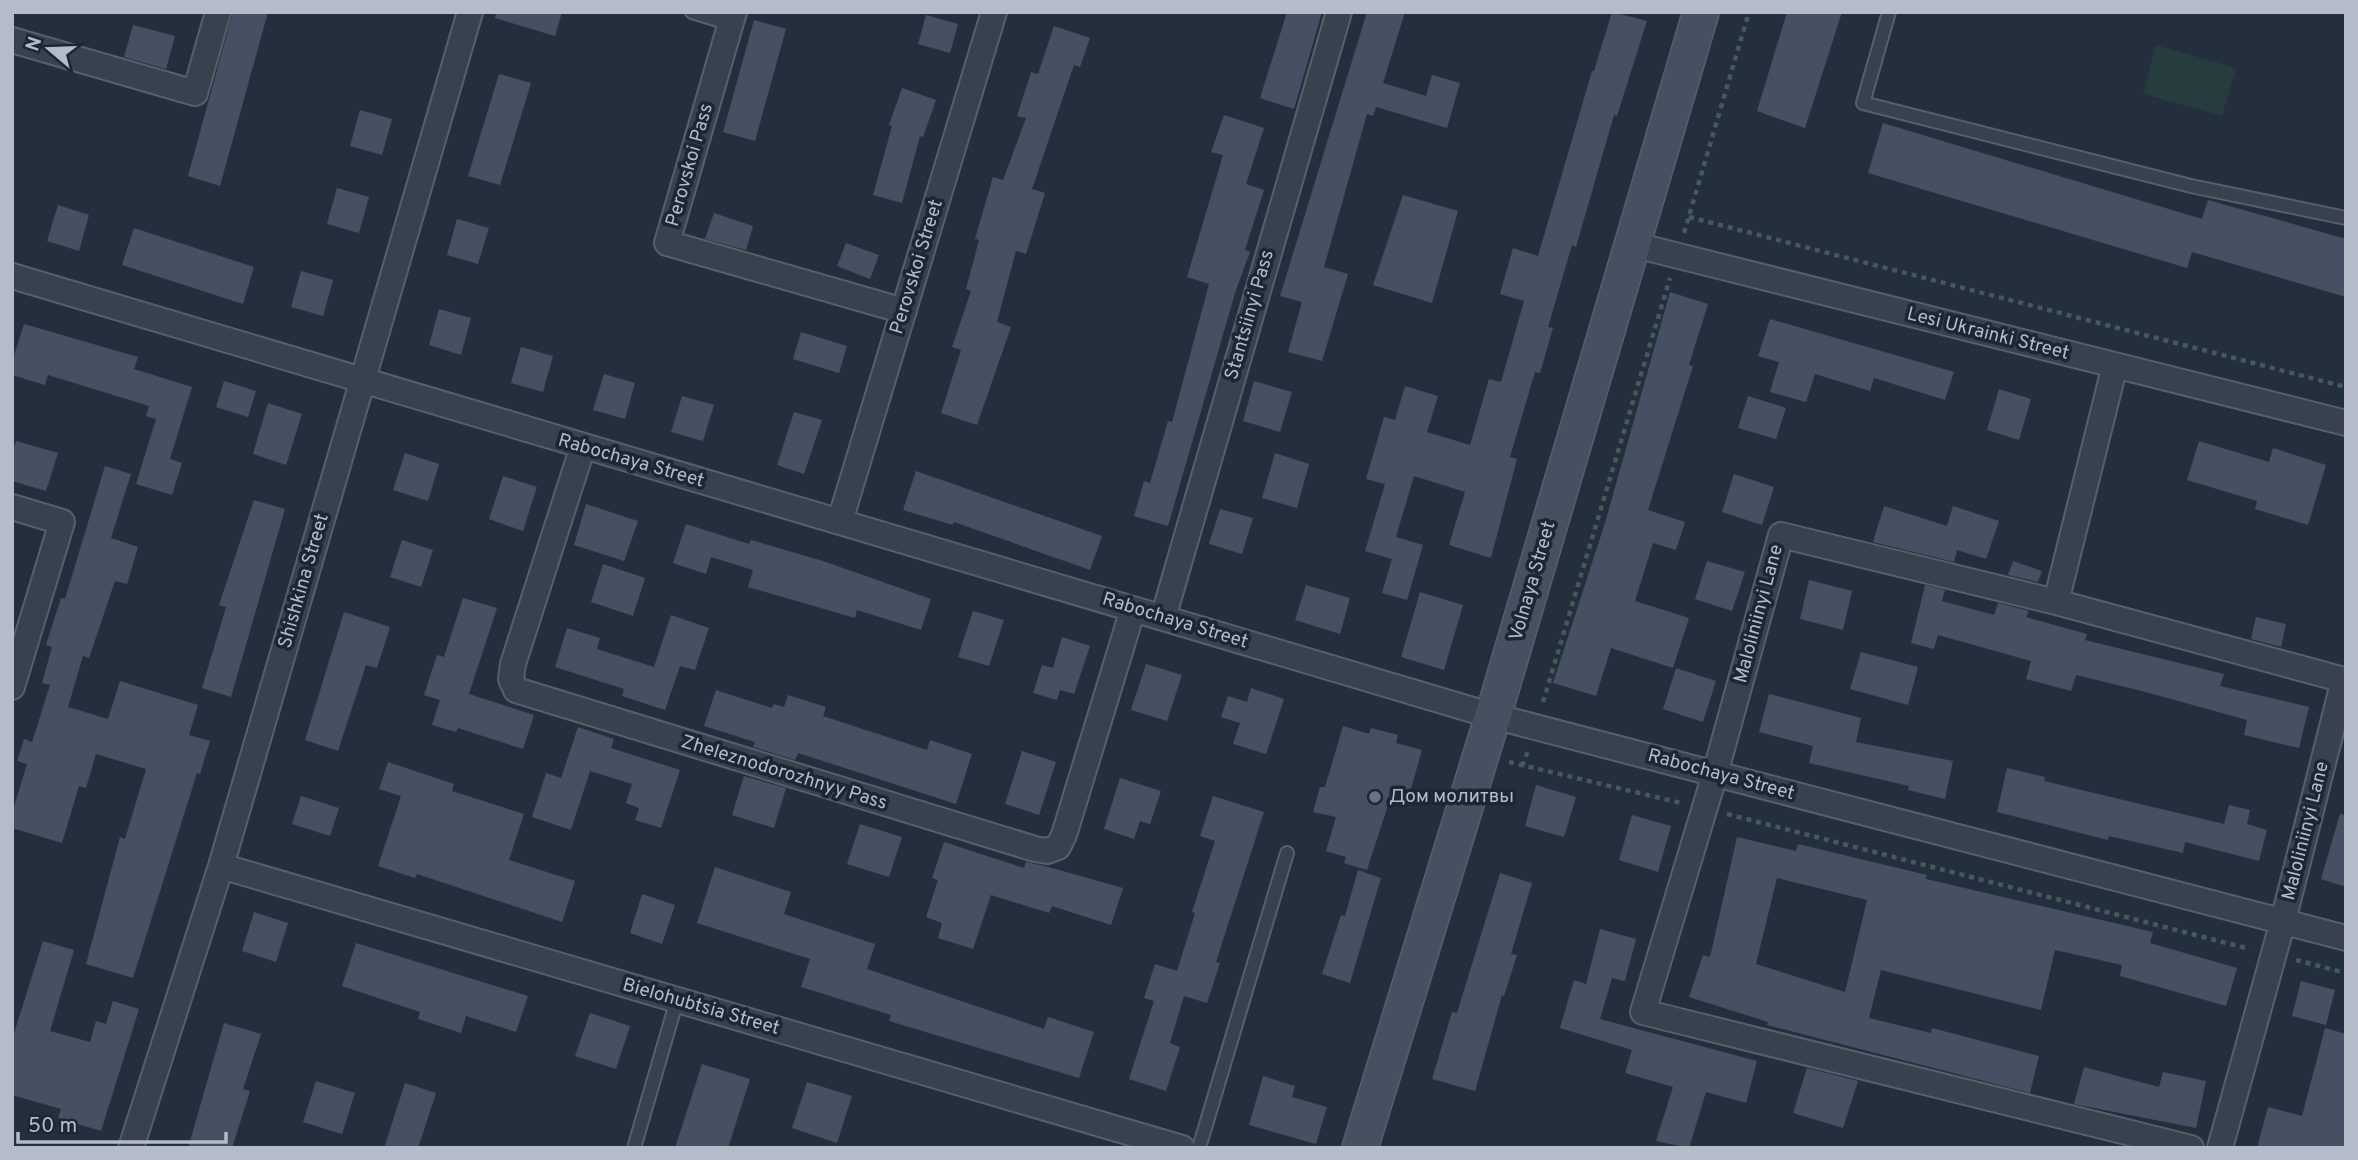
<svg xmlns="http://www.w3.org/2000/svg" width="2358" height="1160" font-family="Overpass,sans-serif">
  <rect width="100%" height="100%" fill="#242f3e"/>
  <!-- green -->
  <path fill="#263c3f" d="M2156,45L2236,68L2222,116L2143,94Z"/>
  <!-- building -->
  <path fill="#455162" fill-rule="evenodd" d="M233,12H268L220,186L188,176Z
    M496,12H562L555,36L495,18Z
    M1287,12H1322L1294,109L1260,98Z
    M1367,12H1405L1383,83L1426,96L1432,75L1460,83L1447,128L1376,107L1373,116L1367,114L1324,267L1348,274L1322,361L1288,352L1302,302L1280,296Z
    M1612,12L1647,21L1617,116L1614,115L1576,247L1572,245L1548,327L1553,328L1540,373L1535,372L1510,457L1517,459L1491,558L1449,545L1465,492L1414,476L1396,537L1423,545L1407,600L1382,593L1392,559L1365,551L1385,484L1366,479L1384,417L1395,420L1405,386L1438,396L1427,432L1470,445L1489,379L1501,382L1524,301L1500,294L1513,248L1538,256L1592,71H1594Z
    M1787,12H1842L1805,128L1757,111Z
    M926,15L958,24L950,53L918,44Z
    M754,20L786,29L755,141L723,132Z
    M133,25L175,36L166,69L124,57Z
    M1054,26L1090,38L1080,67L1074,65L1032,189L1045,193L1026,254L1016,251L997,322L1011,327L977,425L941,413L961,350L952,347L971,291L966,289L979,240L975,239L993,177L1003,180L1026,118L1017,116L1031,72L1038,74Z
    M499,74L531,83L500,185L468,176Z
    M902,88L936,100L923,137L920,136L902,203L873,195L892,126L889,125Z
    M360,110L392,119L382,155L350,146Z
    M1224,115L1264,128L1246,184L1264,190L1245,250L1250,252L1235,293L1168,526L1134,516L1144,481L1150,483L1168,421L1172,422L1209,284L1187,277L1223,155L1211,152Z
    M1883,123L2202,219L2208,200L2346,239V297L2192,252L2187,268L1868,173Z
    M337,188L369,197L359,233L327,224Z
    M1403,195L1458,211L1432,303L1373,285Z
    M58,205L89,215L79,251L47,241Z
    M714,213L753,226L746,250L705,239Z
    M457,219L489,228L478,264L447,255Z
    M134,228L254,267L243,304L122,265Z
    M846,243L879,255L870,279L837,266Z
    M301,271L333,280L323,316L291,307Z
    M1670,292L1708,304L1689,365L1693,366L1648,510L1685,522L1676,550L1653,543L1635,601L1689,618L1673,668L1611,648L1596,696L1553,683L1605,523Z
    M439,309L471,318L461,355L429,345Z
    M1770,319L1954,372L1945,400L1874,378L1870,391L1815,374L1806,402L1770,392L1779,362L1758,356Z
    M24,324L138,357L134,369L192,387L170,459L182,463L172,495L136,484L156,419L146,416L149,406L48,375L45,385L12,375V362Z
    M801,332L847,346L839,373L793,359Z
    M521,347L553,356L543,392L511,383Z
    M604,374L635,383L625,419L593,410Z
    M224,381L256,391L248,417L216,407Z
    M1254,381L1292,392L1280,432L1243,421Z
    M1999,389L2031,399L2019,440L1987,430Z
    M682,396L714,405L703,441L671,432Z
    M1748,396L1786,408L1776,439L1738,428Z
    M268,403L302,414L286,465L253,454Z
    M794,412L822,420L804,474L777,465Z
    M16,441L58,453L46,491L12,481V453Z
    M2199,441L2269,462L2273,448L2326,465L2308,525L2255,509L2257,501L2187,480Z
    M405,453L439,464L428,501L393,490Z
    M1275,453L1309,464L1297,508L1262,498Z
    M105,466L131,474L111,538L138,547L127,584L115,581L89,658L83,656L68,707L108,719L120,681L198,705L189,735L210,741L200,774L197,773L133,978L86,964L120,837L125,839L146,769L96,754L86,788L79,786L62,843L12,828V813L27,764L17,761L24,739L32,742L50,685L42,683L52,647L46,645L61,598L65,599Z
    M916,471L1102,536L1090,570L954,522L953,525L903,510Z
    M1734,474L1774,487L1762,525L1722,512Z
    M503,476L537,487L523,531L489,519Z
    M254,500L285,509L231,697L202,688L226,607L219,605Z
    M586,504L638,521L624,561L574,545Z
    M1884,506L1947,526L1953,506L1999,521L1986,559L1957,550L1954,562L1873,542Z
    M1220,509L1253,518L1242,554L1209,544Z
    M686,524L749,544L751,540L823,561L931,599L921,630L857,610L855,618L748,587L753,570L711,557L706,574L673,563Z
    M402,540L433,550L421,587L390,577Z
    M1707,561L1745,572L1732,611L1695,599Z
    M2013,561L2042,571L2038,582L2008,575Z
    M603,564L645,578L633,616L591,602Z
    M1809,580L1852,591L1843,630L1800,619Z
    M1306,585L1350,598L1340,634L1295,620Z
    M1925,585L1945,590L1942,601L1994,615L1998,603L2029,611L2026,617L2087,634L2085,640L2224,674L2220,686L2309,707L2299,748L2244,735L2247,720L2142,691L2076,675L2071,691L2026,679L2031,661L1938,635L1934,649L1911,643Z
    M1420,592L1463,605L1444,670L1401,657Z
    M463,598L497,608L469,694L534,715L523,749L458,728L456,732L432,725L440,700L424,695L437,655L444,657Z
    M973,611L1004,620L989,666L958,657Z
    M344,612L390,627L377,668L366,665L338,751L305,740Z
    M671,615L709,628L695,670L680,666L665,710L622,696L624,689L555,667L567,628L600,638L597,649L654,667Z
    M2256,617L2286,624L2281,647L2251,639Z
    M1062,637L1090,646L1074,694L1060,690L1057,700L1033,693L1042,665L1053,668Z
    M1861,652L1918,667L1908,705L1850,689Z
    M1146,664L1182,675L1167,721L1131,710Z
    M1676,668L1716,681L1703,722L1663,709Z
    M1251,688L1284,699L1266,754L1233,744L1240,723L1221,717L1228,696L1247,702Z
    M716,690L772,708L774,704L784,707L788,695L826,707L823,716L927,750L930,740L972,754L956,804L798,753L795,760L753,747L755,742L704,726Z
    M1769,694L1861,718L1856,742L1953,761L1945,799L1908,790L1909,786L1809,763L1813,746L1759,732Z
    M1343,726L1369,734L1371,728L1398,735L1396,743L1422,750L1406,807L1389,802L1367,870L1344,863L1346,857L1326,851L1336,817L1313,812L1320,787H1325Z
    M578,727L614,739L611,748L680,770L661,828L635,820L639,808L626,803L632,784L590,771L571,830L532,817L546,773L561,778Z
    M1022,751L1056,762L1039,815L1005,804Z
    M388,762L454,784L452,791L524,814L509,860L575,881L562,922L417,874L415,878L378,866L401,796L379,789Z
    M2007,768L2045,777L2044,781L2224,824L2229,805L2250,810L2247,824L2267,830L2259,861L2185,842L2183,853L2109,836L2108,840L1997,812Z
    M744,776L786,788L774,828L732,815Z
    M1120,778L1161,791L1150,824L1140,821L1134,839L1104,829Z
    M1536,785L1576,797L1564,837L1525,826Z
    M301,796L339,808L330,836L292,824Z
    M1213,796L1264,812L1216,962L1220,963L1207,1003L1184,996L1170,1043L1180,1047L1166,1091L1129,1079L1154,1001L1144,998L1155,964L1177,971L1195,913L1192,912L1215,841L1200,836Z
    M2340,814L2346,815V887L2321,879Z
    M1632,815L1671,826L1658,872L1619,860Z
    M860,824L902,837L889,877L847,864Z
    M1737,837L1796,851L1798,844L1927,875L1926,879L2153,932L2150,943L2237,968L2226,1006L2120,976L2122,965L2055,950L2041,1010L1881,970L1869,1018L1931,1033L1932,1028L2039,1056L2030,1093L1767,1025L1768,1022L1689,997L1703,955L1710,957ZM1777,878L1867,900L1845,992L1756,964Z
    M944,842L1024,868L1026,862L1045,866L1123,888L1111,925L1052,906L1049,913L991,895L973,949L938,938L942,923L926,917L938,880L932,878Z
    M715,867L791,892L784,914L875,944L867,969L1044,1029L1048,1017L1094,1032L1079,1078L889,1021L891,1015L801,987L810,959L697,923Z
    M1358,870L1381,878L1350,983L1322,974L1341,915L1345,916Z
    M1500,873L1532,883L1511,954L1517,955L1504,996L1502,995L1475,1091L1432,1079L1452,1012L1457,1013Z
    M642,894L675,905L662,944L630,933Z
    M254,912L288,923L276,962L242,951Z
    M1600,929L1636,939L1625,981L1612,978L1600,1019L1757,1061L1746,1103L1706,1092L1689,1148L1656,1141L1673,1087L1625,1073L1632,1050L1560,1028L1574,980L1586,984Z
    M43,941L74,950L50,1031L90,1042L96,1021L106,1024L113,1001L139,1009L101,1131L58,1118L61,1109L12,1095V1040Z
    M356,943L528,996L516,1032L466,1016L461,1033L418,1019L420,1012L342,986Z
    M2301,981L2335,990L2326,1025L2292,1016Z
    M590,1013L630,1026L616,1069L575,1056Z
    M224,1023L261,1034L243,1089L250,1091L232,1148H188Z
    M2325,1028L2346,1034V1148H2257L2268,1107L2302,1116Z
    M702,1064L750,1079L728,1148H675Z
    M2084,1067L2159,1087L2163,1072L2206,1081L2196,1128L2074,1104Z
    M1807,1068L1858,1081L1843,1128L1793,1113Z
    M1263,1076L1295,1086L1292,1097L1327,1107L1316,1144L1249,1125Z
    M316,1081L355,1093L342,1134L303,1122Z
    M807,1082L852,1096L837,1143L792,1128Z
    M405,1083L436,1093L418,1148H384Z"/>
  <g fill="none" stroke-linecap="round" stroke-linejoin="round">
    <defs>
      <path id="lane" d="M692,12L731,24
        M1889,12L1863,103L2191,186L2346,218
        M634,1148L677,1000
        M1199,1148L1287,853"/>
      <path id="street" d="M734,12L667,243L904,311
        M12,40L195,93L218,12
        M1631,244L2346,423
        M12,276L1493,716L2346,938
        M583,446L513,664L511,679L516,690L1035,849L1047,851L1058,847L1064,835L1133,609
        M12,507L62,522L12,687
        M840,521L994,12
        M2056,602L2115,365
        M1163,618L1339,12
        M221,866L1182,1148
        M131,1148L221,866L470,12
        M2191,1148L1643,1012L1715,774L1781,535L2056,602L2344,680L2283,921L2220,1148"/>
      <path id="secondary" d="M1360,1148L1493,716L1701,12"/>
    </defs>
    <!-- lane casing -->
    <use href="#lane" stroke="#565f6c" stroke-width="16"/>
    <!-- street casing -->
    <use href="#street" stroke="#565f6c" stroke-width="28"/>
    <!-- secondary casing -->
    <use href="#secondary" stroke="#565f6c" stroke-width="38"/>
    <!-- path -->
    <path stroke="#44595c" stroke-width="4.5" stroke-dasharray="5 5" stroke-linecap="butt" d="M1689,217L2346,387
      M1684,233L1749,12
      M1543,702L1670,278
      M1509,762L1681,803
      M1522,766L1528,751
      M1727,814L2250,949
      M2296,960L2346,973"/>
    <!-- lane -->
    <use href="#lane" stroke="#38414e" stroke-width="12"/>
    <!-- street -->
    <use href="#street" stroke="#38414e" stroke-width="24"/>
    <!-- secondary -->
    <use href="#secondary" stroke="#465061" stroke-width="35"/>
  </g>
  <!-- markers -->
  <circle fill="#6b7280" stroke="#1d2633" stroke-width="2.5" cx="1375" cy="797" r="7"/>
  <g text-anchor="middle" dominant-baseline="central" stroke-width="7" stroke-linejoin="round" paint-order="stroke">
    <!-- street labels -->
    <g font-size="19" fill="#b4bcc9" stroke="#1d2633">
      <text transform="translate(690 165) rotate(-74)">Perovskoi Pass</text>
      <text transform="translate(917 267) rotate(-73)">Perovskoi Street</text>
      <text transform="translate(1250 315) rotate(-74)">Stantsiinyi Pass</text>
      <text transform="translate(1988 334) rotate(14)">Lesi Ukrainki Street</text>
      <text transform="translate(631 461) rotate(16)">Rabochaya Street</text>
      <text transform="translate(304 581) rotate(-74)">Shishkina Street</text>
      <text transform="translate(1533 581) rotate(-74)">Volnaya Street</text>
      <text transform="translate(1759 614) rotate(-75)">Maloliniinyi Lane</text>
      <text transform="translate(1175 621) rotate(17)">Rabochaya Street</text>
      <text transform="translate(784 773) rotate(17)">Zheleznodorozhnyy Pass</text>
      <text transform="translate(1721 775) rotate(15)">Rabochaya Street</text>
      <text transform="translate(2306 831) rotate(-76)">Maloliniinyi Lane</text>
      <text transform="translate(701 1007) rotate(16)">Bielohubtsia Street</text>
    </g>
    <!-- poi labels -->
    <g font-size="19" fill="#b4bcc9" stroke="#1d2633" text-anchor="start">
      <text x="1389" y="797">Дом молитвы</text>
    </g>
  </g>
  <!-- border -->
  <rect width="2358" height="1160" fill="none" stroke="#b4bcc9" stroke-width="28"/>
  <!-- north arrow -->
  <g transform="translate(49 49) rotate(289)" stroke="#1d2633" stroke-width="5" paint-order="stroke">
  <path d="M0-5L12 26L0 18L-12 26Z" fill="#b4bcc9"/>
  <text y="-10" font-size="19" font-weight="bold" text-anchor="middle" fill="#b4bcc9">N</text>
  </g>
  <!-- scale -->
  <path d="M18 1132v10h208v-10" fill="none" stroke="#b4bcc9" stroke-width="3.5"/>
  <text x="28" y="1132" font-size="21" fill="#b4bcc9" stroke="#1d2633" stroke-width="5" paint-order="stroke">50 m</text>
</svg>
